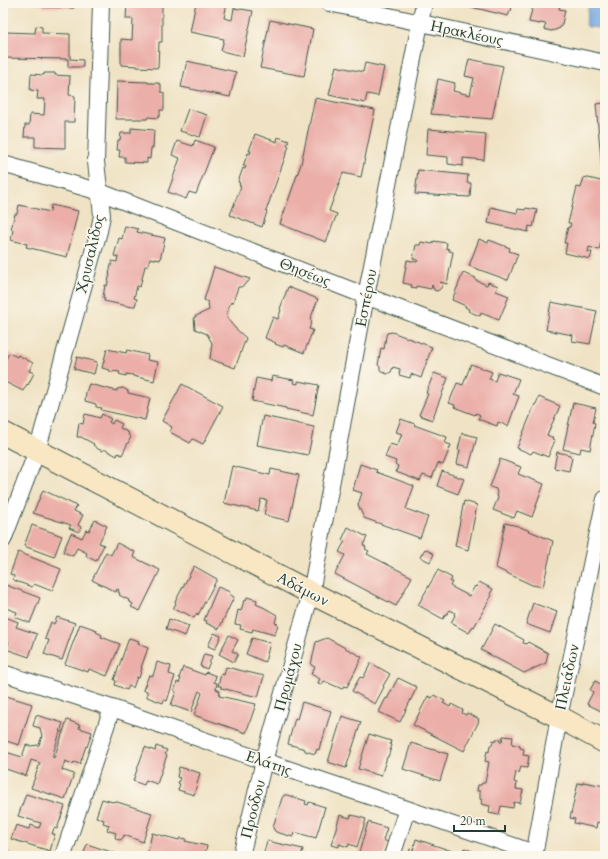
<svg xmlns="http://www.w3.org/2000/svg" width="608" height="859" font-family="Cardo,serif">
  <rect width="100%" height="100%" fill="#fbf7ec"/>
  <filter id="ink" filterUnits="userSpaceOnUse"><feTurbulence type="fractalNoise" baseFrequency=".025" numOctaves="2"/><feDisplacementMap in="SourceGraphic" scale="8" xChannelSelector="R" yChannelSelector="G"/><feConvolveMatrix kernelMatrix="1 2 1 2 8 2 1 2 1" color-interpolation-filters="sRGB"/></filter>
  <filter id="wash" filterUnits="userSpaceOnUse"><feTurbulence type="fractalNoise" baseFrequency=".012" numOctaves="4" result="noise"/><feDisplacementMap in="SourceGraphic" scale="16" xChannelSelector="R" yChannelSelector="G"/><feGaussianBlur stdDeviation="0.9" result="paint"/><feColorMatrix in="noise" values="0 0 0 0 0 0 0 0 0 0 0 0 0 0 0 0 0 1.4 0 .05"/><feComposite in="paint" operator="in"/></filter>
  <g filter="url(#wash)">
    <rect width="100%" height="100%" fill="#f0e3c5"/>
    <!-- water -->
    <path fill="#70a4dc" stroke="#487088" d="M589,3H602L598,28L588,27L586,24Z"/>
    <g id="blocks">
      <!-- building -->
      <path fill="#ebaea8" d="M35,3H74V8L43,7V5L35,4Z
        M127,3H162V42H159L158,68L137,67V66L121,65V39L132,40L133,19H126Z
        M196,3H227L224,18L232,20L234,8L253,11L243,56L221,51L224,39L190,32Z
        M455,3H513L511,11H510L508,16Z
        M531,3H560L559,9L565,10L562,24L560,28L555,30L551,31L544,29L546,24L540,23V24L529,22L533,5H531Z
        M270,20L313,29L304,76L260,68Z
        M36,26L42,27V33L70,34V59L83,60V67H68V59L4,58L5,32L35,33Z
        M469,59L503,66L492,119L431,114L438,79L455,83L453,91L470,95L474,78L465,76Z
        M187,61L236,72L230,97L181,87Z
        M365,63L384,67L378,96L367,94L365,103L329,95L336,66L363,72Z
        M44,73H55V75L70,76L69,95L75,96L74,122H65V148L35,147V137H24L25,125H29L30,114L44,115L45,99H37L38,91L30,90L31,74L44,75Z
        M117,81L148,82V83H159V84H161V92L164,93V110H160V116H158V118L148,117L147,119H116Z
        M315,98L375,110L361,177L343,173L329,211L337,214L326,242L280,224L301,164Z
        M605,103V169L602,170L596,104Z
        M188,109L207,115L200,137L180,131Z
        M131,128L154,130L153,148H151L150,159L147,158V163L125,162V157H119L120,150H117L118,140H120L121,133H131Z
        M428,129L486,134L484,160L463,158V166L448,164V157L426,155Z
        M255,134L277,142L278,137L289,141L287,145L289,146L266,211L267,212L262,227L230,215L241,186L239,185L240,183L238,182L243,168L245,169L246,166H243L248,153L250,154L251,151H249Z
        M195,140L214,147L196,194L189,192L186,199L168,192L180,158L172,155L177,141L193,146Z
        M418,170L468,175L467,183H471L470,197L415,194Z
        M584,177L605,182V189H603L602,193L605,194V225L599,250L589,247L588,252H592L590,259L565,253L567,243H564L568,227H570L571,223H568L577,187L581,188Z
        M3,199L8,200L5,214H3Z
        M19,205L50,212L51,205L78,211L67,257L26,247L27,244L11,240L13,230L11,229L15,214H17Z
        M491,207L517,213L518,209L525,210L526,208L537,210L533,227L529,226L528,232L488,223Z
        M125,226L138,229L137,232L165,238L160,260L150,258L148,266H145L140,287L137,286L134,298L137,299L135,306H132V307L104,301L105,298H103L105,285L107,286L110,274H109L112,261L117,262L118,257L114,256L119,238L122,239Z
        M479,239L488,243L489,240L510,248L509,251L518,254L508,280L469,266Z
        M434,241L447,243L446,248L449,249V251L453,252L447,284L440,282L442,285L441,288L439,290L437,291L434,290L432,285L431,289L416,286V288L411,287L412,285L403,283L407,260L417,262L418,260L413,259L416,245H420L421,242L433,244Z
        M214,267L250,279L248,282L241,287H238L233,303L231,302L228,309L227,318L234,327L246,338L235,368L210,359L212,343L207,334L195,329L194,317L209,310L208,302L204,300Z
        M463,273L476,278L475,280L487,285L488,282L498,286L496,291L509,296L499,320L486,315L481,313L480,316L468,311L469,309L465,307L466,306L452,300Z
        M288,287L318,299L310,320L312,321L309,329L313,330L304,353L284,345L283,347L275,344L276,343L265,338L273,317L278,319L281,310L280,309Z
        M551,302L597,311L590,344L572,341L573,335L546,330Z
        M392,332L432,347L421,378L411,374L410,378L399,375L400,369L393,367L391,372L387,374L383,372L380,370V367L378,365L381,348L384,349L386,336L387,333Z
        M107,349L126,353L127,350L148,355L147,360L158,362L154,381L133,376V375L126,374V376L119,374L120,372L113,371V372H110V370L102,368Z
        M9,353L17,357L18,355L33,363L29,371L34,373L28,385L27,384L23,391L3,381V365Z
        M77,357L97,362L94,374L74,369Z
        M471,364L492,372L489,379L495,381L498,372L519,379L513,394L519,396L508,426L498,422L497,426L478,419L480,415L476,413L475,415L454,407L455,405L449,403L457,383L463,385Z
        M434,373L448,378L432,420L419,415L428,394L426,393Z
        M272,376L294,380L293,383L298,384V381L319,385L313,415L286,409V408L252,401L256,378L271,381Z
        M89,384L117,391V389L123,388L128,391V393L150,398L145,420L101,410L102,408L96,407V404L85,401L86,392Z
        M182,384L223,406L203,444L193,439L190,443L170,432L172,427L162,421Z
        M539,397L560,406L547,435L553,438L552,439L555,440L548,457L533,451L531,454L517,448L535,404H536Z
        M573,403L596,408L593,422L595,423L590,450L581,448L580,453L563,449Z
        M85,414L93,416L100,418L102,414L111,419L109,422L112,424L114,420L122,424L120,428L129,433L128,435L131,437L122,455L118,453L117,456L104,449L103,451L98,449L93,445L94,444L81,437H77L79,423L83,424Z
        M263,416L314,427L308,455L257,445Z
        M401,419L415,424L414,425L447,437L445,443L451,445L443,465L438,463L432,478L423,475L420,481L396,472L398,466L395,464L396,461L385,457L390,444L397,446L402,434L396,432Z
        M462,433L477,437L469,467L457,464L460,450H458Z
        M557,452L570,455V457L572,458L569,471L554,468Z
        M500,459L521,467L518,474L544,484L532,517L517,511L514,518L493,510L498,498L496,489L490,487Z
        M360,464L377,470L376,472L414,486L406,509L428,517L420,538L364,518L358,505L362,493L353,490Z
        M232,466L270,475L271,469L299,475L289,521L264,515L267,500L261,499L258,511L224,503Z
        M442,471L464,479L458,494L437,486Z
        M43,490L77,506L74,511L83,515L78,525L81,527L79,532L69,528L71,525L33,513Z
        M464,501L477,505L468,550L455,546Z
        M95,520L107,526L99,543L104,545L96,561L86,556L87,553L77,548L73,556L63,552L71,533L82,538L86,530L89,531Z
        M505,523L518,526L553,541L543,587L532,585L496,568Z
        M32,525L62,536L54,557L24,546Z
        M348,527L367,537L363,545L366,547L365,549L369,551L367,554L412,577L396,606L335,574L345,555L339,552L345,541L342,540Z
        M117,543L135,552L133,557L160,570L140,611L131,607L133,604L128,601L129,600L119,595L120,593L118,592L119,590L117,589L116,592L92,580L106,552L111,555Z
        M425,549L434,554L430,562L420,557Z
        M18,552L61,569L52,591L34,584L32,587L13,580L14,576L10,574Z
        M194,566L217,579L198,615L197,613L194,618L183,612L182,613L173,609L176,603L175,602Z
        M438,570L452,578L450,582H452L450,586L469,596L475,586L476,587L479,582L493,589L490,594L492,595L474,627L473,626L469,633L451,623L455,615H454L455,613L450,610L447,614H446L443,619L418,605Z
        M6,585L40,598L30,623L15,617L17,612L3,607V592Z
        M218,587L230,592L229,594L234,597L219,629L206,623L207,621L204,620Z
        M247,597L257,600L256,604L265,608L277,615L275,623L278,624L275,635L253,629L252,632L240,629L241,625L235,624L238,610L241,611L244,600L246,601Z
        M533,603L557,612L550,633L526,624Z
        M3,616L18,622L16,627L37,634L29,657L6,649L9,642L3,640Z
        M57,617L75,623L62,660L44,654L49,640L45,639L51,622L54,624Z
        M169,619L189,626L185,636L166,629Z
        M80,624L97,630L96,632L102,635L101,637L120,644L107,676L89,669L88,672L65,664Z
        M495,624L524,640L523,643L526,644L528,642L548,653L546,663L524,673L481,650Z
        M214,633L221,636L215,649L208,646Z
        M229,635L238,640L232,651L238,654L234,662L219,654Z
        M129,638L139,641L138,644L148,648L141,668H142L139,678L137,677L133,688L129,686L127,690L115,685L116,681L114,680Z
        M252,638L270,643L265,662L246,654Z
        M327,638L362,657L347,687L344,686L342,689L324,681L322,685L318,683L320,679L311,674L315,667L311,665L316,642Z
        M204,654L212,656L207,669L200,666Z
        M157,662L171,666L169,674L175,676L167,701L164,700L163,703L147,697V691L143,690L149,675L153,676Z
        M371,663L390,674L383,686L384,687L375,704L352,691L360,677L363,678Z
        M183,667L205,675L206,672L216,676L214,682L217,683L216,689L220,691L219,696L256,704L246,733L194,715L202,693L199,691L191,712L171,705L176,692L174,691L177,682L179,683L181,679L179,678Z
        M226,667L264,676L258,697L221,688V686H218L221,674L224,675Z
        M398,678L417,687L400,722L379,712L386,698L387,699Z
        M595,681L605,686V713L587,704L593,692L590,690Z
        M3,695L32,704L19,745L3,740Z
        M434,695L445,701L443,703L450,707L451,704L463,710L462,713L466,715L467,713L479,719L478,721H479L464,751L413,725L428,696L432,698Z
        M302,702L331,711L322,742L321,741L319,750L317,749L315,754L305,751V749L288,744L295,718L297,719Z
        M36,715L63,723L52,757L54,758L67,720L80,725L79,728L92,732L87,747L86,746L80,764L74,762L73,764L65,761L62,770L74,774L65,799L31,788L40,763L31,760L26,776L3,768V761L6,752L22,757L26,745L30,746L39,745L42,736L40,728L33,726Z
        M342,716L361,722L346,768L328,762Z
        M369,734L391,741L390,744L392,745L388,757H387L381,776L358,769Z
        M503,736L513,737L512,744L520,746V748L524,749L523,755L529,756L527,768L521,767L519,773L516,772L514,782L517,783L516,789L523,790L520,803L514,802L513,808L501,806L499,815L489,813L490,806L481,804L482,800L480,799V791H477L478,785H481L482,783H485L489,762L485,761L487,751L489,752L490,745H492L493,740L496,741V739H501L500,742H502Z
        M411,743L448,754L440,781L403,769Z
        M156,746L167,750L165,754L167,755L157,784L146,780L144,785L133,781L145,747L155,751Z
        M179,767L200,773L194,795L178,790L180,784L178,783L180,778L177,777Z
        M583,782L605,786L604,792L605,793V820L601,819V823L597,822L596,828L574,823L575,819L570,818L578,783L583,784Z
        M26,794L65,806L57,829L54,828L52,834H55L50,851L11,839L16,825L29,829L31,825L39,828L41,823L18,816Z
        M284,795H287L306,801L305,804L308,805L309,802L325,807L316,838L294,832L293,837L276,832L274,830L273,827L282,798Z
        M102,799L113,802L114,801L152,813L143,842L124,835L123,838L120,840L116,839L115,836L116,833L107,830L109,825L103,823L104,820L96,817Z
        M340,815L350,818L351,815L356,816L366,819L357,847L349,844L348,847L339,844V847L331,845Z
        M368,822L387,828L383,840L388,842L383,856H358Z
        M152,833L179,840L180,838L186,839L185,841L207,846L204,856H147Z
        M416,839L455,852L454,856H408L410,849L413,850Z
        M267,841L303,849L301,856H263Z
        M87,844L123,856H83Z
        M464,848L485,856H461Z
        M3,850L10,852L9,856H3Z"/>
    </g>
  </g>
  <g filter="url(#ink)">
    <use href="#blocks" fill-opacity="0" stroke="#3e564a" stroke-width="1"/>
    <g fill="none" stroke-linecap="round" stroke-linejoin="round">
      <defs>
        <path id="street" d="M329,3L605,63
          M3,164L100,192L366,296L605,387
          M3,540L37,451L99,231L102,215L96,162L101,3
          M3,673L112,708L264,761L407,809L534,853
          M63,856L112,708
          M241,856L264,761L311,593L366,296L424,3
          M392,856L407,809
          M534,856L559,717L605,499"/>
        <path id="secondary" d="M3,433L311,593L559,717L605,742"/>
      </defs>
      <!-- street casing -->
      <use href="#street" stroke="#3e564a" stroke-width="18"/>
      <!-- secondary casing -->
      <use href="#secondary" stroke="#3e564a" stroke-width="24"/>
      <!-- street -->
      <use href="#street" stroke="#fff" stroke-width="16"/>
      <!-- secondary -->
      <use href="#secondary" stroke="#f9e7c3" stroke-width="22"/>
    </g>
  </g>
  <g text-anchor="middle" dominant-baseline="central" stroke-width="3" stroke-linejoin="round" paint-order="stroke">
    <!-- street labels -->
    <g font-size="15" fill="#1f3d34" stroke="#fbf7ec">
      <text transform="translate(467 33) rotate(12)">Ηρακλέους</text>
      <text transform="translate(90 254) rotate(-77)">Χρυσαλίδος</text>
      <text transform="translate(305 272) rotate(21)">Θησέως</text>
      <text transform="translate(366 298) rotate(-79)">Εσπέρου</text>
      <text transform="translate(303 589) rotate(27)">Αδάμων</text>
      <text transform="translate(288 677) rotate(-75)">Προμάχου</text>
      <text transform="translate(567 677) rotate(-78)">Πλειάδων</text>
      <text transform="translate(269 763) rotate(19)">Ελάτης</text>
      <text transform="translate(253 809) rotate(-76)">Προόδου</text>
    </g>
  </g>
  <!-- margin -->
  <rect width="608" height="859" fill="none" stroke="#fbf7ec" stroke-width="16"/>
  <!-- scale -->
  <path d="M454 825v6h51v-6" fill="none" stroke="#1f3d34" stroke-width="2"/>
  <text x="460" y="825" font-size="12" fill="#1f3d34" stroke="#fbf7ec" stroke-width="3" paint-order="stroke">20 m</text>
</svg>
